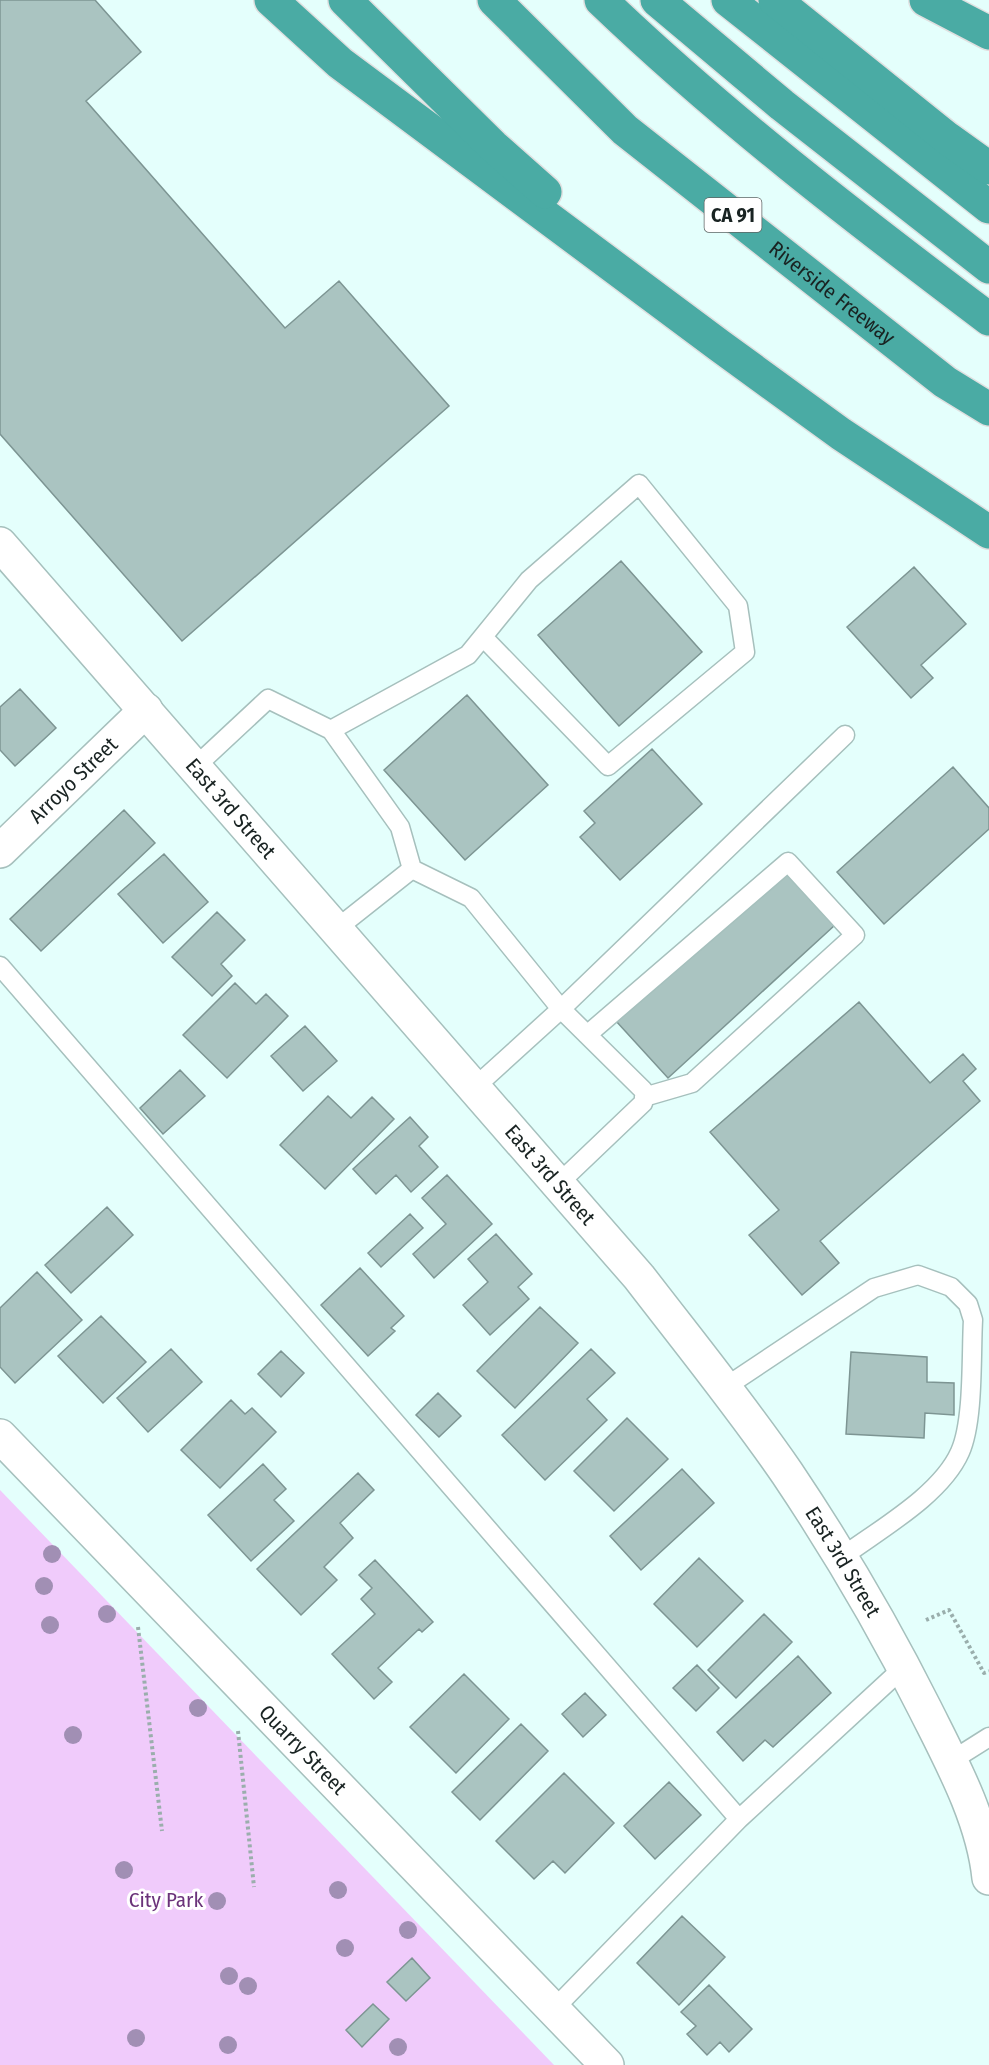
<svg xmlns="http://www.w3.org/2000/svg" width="989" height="2065" font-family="'Fira Sans Condensed',sans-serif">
  <rect width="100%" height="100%" fill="#e4fffc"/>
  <!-- green -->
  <path fill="#f0cbfb" d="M0,1490L554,2065H0Z"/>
  <!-- building -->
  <path fill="#aac4c1" stroke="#7d9593" stroke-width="1.5" d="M0,0H95L141,52L86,101L285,328L339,281L449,406L182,641L0,434Z
    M621,561L702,652L619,726L538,635Z
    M914,567L966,624L921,665L933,678L911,698L847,627Z
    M20,689L56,728L15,766L0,750V707Z
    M467,695L548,785L465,860L384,770Z
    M652,749L702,804L620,880L580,837L595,823L584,811Z
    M953,767L989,808V829L884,924L837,872Z
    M124,810L155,843L41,951L10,919Z
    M164,854L208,902L163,943L118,894Z
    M783,868L835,925L668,1078L616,1021Z
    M217,912L245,940L221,964L232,976L212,996L172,957Z
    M235,983L256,1004L266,994L288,1016L227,1078L183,1035Z
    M859,1002L930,1083L963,1054L976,1069L963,1081L980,1101L820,1241L839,1263L802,1295L749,1235L779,1210L710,1132Z
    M305,1026L337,1061L303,1091L271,1056Z
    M180,1070L205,1096L163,1134L140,1108Z
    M328,1096L351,1118L372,1097L394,1119L325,1189L280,1145Z
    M410,1117L428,1137L419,1146L438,1167L411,1192L396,1175L376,1194L353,1169Z
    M447,1175L492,1224L434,1278L413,1254L446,1224L422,1198Z
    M107,1207L133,1235L71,1293L45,1265Z
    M410,1214L423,1228L381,1267L368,1253Z
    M496,1234L532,1274L518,1287L529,1299L490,1335L463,1305L488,1282L468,1259Z
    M360,1268L404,1316L391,1328L395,1331L368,1356L321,1305Z
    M37,1272L82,1320L15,1383L0,1367V1308Z
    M540,1307L578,1343L515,1408L477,1371Z
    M101,1316L146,1362L103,1403L58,1356Z
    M171,1349L202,1382L148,1432L117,1398Z
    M591,1349L615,1373L587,1399L607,1420L545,1480L502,1435Z
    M281,1351L304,1373L281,1397L258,1374Z
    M851,1352L927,1357V1382L954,1383V1415L925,1413L924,1438L846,1434Z
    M438,1393L461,1416L439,1437L416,1415Z
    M231,1400L245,1414L252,1408L276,1432L220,1488L181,1450Z
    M627,1418L668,1459L614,1511L574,1471Z
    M263,1464L286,1489L274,1500L294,1521L251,1561L208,1515Z
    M682,1469L714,1503L641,1570L610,1536Z
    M358,1473L374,1490L340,1523L353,1538L324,1567L337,1580L301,1615L257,1569Z
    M699,1558L743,1601L697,1647L654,1604Z
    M375,1560L433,1622L422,1632L419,1629L378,1668L392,1682L374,1699L332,1654L375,1614L361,1599L372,1588L359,1575Z
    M764,1614L792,1642L736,1698L708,1670Z
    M798,1656L831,1693L773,1747L765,1740L743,1761L717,1732Z
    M697,1665L719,1688L696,1711L673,1688Z
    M464,1674L509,1719L456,1773L410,1727Z
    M585,1693L606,1715L583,1737L562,1714Z
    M521,1724L548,1751L480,1820L452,1792Z
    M564,1773L614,1823L565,1873L553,1861L534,1879L496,1841Z
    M669,1782L701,1815L655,1859L624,1826Z
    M682,1916L725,1957L679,2005L637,1963Z
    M412,1958L430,1978L406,2001L387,1982Z
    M709,1985L752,2029L729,2052L720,2042L707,2055L687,2034L696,2026L681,2012Z
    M373,2004L389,2019L362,2047L346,2030Z"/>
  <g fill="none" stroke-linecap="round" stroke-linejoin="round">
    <defs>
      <path id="lane" d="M331,730L468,655L529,580L639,484L738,606L745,652L608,766L483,637
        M195,767L268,699L331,730L400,827L412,869
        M335,930L412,869L471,898L561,1009L643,1090L645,1096L643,1103L557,1185
        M0,966L739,1819
        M587,1035L788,862L855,935L692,1083L644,1097
        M474,1088L561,1009L845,735
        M724,1388L874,1288L918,1275L951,1287L968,1304L973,1320C971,1355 974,1421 960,1452C941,1495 880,1529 842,1557
        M951,1761L989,1737
        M554,2009L739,1819L904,1667"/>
      <g id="street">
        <path id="s1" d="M0,851L146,710"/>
      </g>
      <g id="secondary">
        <path id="s2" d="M0,544L639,1277C689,1342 741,1406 787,1473C838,1549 884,1627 925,1709C951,1761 983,1819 989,1878"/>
        <path id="s3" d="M0,1436L607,2065"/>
      </g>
      <g id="highway">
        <path d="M271,0L340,63L720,346L841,434L989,532"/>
        <path d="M345,0L493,146L545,192"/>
        <path id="s4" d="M494,0L625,130L945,382L989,409"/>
        <path d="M601,0C722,116 855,218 989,319"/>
        <path d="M657,0L782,105L989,267"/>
        <path d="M728,0L989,207"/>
        <path d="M775,0L947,138L989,168"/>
        <path d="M926,0L989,33"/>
      </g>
    </defs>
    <!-- lane casing -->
    <use href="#lane" stroke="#a6c0bd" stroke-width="21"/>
    <!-- street casing -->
    <use href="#street" stroke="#a6c0bd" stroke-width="36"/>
    <!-- secondary casing -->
    <use href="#secondary" stroke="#a6c0bd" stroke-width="36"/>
    <!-- highway casing -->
    <use href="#highway" stroke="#dfe0e0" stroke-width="36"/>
    <!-- path -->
    <path stroke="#9aaeac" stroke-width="4" stroke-dasharray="3 3" stroke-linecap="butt" d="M926,1620L949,1610L984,1673L989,1671
      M138,1627L162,1831
      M238,1731L254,1887"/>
    <!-- lane -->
    <use href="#lane" stroke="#fff" stroke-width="18"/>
    <!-- street -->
    <use href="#street" stroke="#fff" stroke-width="33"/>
    <!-- secondary -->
    <use href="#secondary" stroke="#fff" stroke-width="33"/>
    <!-- highway -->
    <use href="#highway" stroke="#4aaba4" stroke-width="33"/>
  </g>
  <!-- trees -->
  <g fill="#a18fb4">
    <circle cx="52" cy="1554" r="9"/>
    <circle cx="44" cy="1586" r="9"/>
    <circle cx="107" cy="1614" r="9"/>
    <circle cx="50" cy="1625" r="9"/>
    <circle cx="198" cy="1708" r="9"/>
    <circle cx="73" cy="1735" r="9"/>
    <circle cx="124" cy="1870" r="9"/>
    <circle cx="338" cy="1890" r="9"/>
    <circle cx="217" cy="1901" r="9"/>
    <circle cx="408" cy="1930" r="9"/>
    <circle cx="345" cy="1948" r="9"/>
    <circle cx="229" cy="1976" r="9"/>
    <circle cx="248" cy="1986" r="9"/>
    <circle cx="136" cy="2038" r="9"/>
    <circle cx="228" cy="2045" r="9"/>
    <circle cx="398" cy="2047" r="9"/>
  </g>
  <g text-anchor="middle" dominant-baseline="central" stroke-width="6" stroke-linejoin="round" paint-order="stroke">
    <!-- shield labels -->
    <rect fill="#fff" stroke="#5e6564" stroke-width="1.5" x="704.5" y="198" width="57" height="34" rx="4.5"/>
    <g font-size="20" font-weight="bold" fill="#192322">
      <text x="733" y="215">CA 91</text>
    </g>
    <!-- street labels -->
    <g font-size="21" fill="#192322" stroke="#fff">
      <text stroke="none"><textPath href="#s4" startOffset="448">Riverside Freeway</textPath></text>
      <text stroke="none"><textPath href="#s1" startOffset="102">Arroyo Street</textPath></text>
      <text stroke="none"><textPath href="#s2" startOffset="351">East 3rd Street</textPath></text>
      <text stroke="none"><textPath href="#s2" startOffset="837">East 3rd Street</textPath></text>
      <text stroke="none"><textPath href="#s2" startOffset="1323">East 3rd Street</textPath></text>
      <text stroke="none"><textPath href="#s3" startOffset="436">Quarry Street</textPath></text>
    </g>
    <!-- park labels -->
    <g font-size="21" fill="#6b337a" stroke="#fff">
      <text x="166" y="1900">City Park</text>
    </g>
  </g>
</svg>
